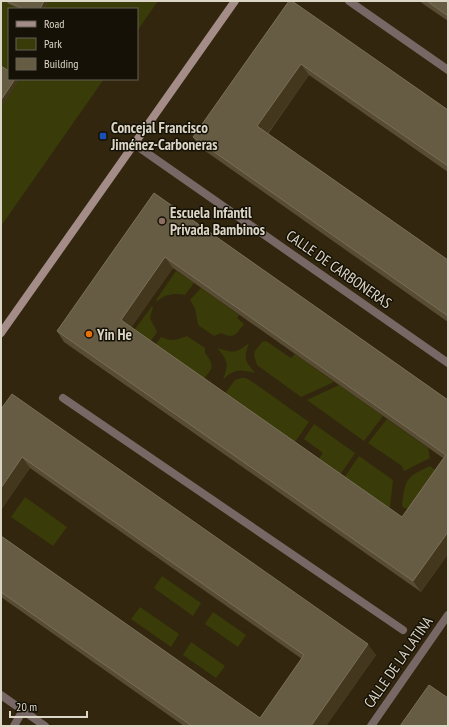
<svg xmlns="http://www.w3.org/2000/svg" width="449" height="727" font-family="'PT Sans Narrow',sans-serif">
  <rect width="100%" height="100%" fill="#32270e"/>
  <!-- green -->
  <path fill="#393b09" d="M1,1H158L137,31V9H9V79H104L1,226Z
    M176,271L194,283L185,295C173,293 167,294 157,301L156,300Z
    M201,288L239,315L237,318L244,324C236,334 234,340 221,333L214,336L198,325L195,308L190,300Z
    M152,306L153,307L150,318L157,332L148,345L132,333Z
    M187,336L205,348V353C215,366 213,367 204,379L153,348L161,337C172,342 177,340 187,336Z
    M266,341L291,358L295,354L334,382L301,397L257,365L254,355L255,351L262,342Z
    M249,343C243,359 245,361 255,373C239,369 236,369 223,379C229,364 228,360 217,348C233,353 235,354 249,343Z
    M241,378H246L251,381L309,422L295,442L227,395L226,392L235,380Z
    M339,385L383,416L364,441L307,400Z
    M387,419L428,448L430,458L404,471L402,466L368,443Z
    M314,424L355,453L338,478L316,463L323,453L304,439Z
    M359,456L393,480L390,507L383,510L342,481Z
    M430,466L442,475L417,510L404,508L402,506C405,479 406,477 430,466Z
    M25,497L67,527L53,546L11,517Z
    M162,576L201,603L193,616L154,588Z
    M140,607L179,634L171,647L131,619Z
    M213,612L246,635L238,647L205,624Z
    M191,642L225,666L216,678L183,655Z"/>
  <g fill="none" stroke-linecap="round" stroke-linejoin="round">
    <!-- street -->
    <path stroke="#776866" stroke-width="8" d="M349,1L448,70
      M134,144L448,363
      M63,398L403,630
      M1,695L45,726
      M14,726L23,710
      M371,726L448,615"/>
    <!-- secondary -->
    <path stroke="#a48d88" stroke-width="8" d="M1,333L235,1"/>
  </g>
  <!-- wall -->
  <path fill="#584d34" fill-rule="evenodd" d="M6,1H48L44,9H19L8,4Z
    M289,1L448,110V172L309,75L268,134L448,260V322L201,148L193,137Z
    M419,1H448V21Z
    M154,193L448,400V554L421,592L64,342L57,331ZM173,268L443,458L402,517L131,327Z
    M1,409L376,655L326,726H184L1,597V536L260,718L302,659L30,468L1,510Z"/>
  <!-- shaded-wall -->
  <path fill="#43381e" d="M44,1H48L44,9H40Z
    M301,64L309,75L265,137L257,126Z
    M15,79H19V80L3,105L1,102V100Z
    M165,257L173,268L129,331L121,320Z
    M22,457L30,468L1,510V488Z
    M448,532V554L421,592L413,581Z
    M368,644L376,655L326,726H311Z"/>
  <!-- building -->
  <path fill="#665c44" stroke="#796f58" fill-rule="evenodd" d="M6,1H44L40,9H24Z
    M289,1H292L448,110V166L301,64L257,126L448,260V316L193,137Z
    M427,1H448V16Z
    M1,66L9,71V79H15L1,100Z
    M154,193L448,400V532L413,581L57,331ZM165,257L446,455L402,517L121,320Z
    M12,394L368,644L311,726H192L1,592V536L260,718L304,655L22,457L1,488V409Z
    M429,685L448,698V726H400Z"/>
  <!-- markers -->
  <rect fill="#1a4fb4" stroke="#151106" stroke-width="1.5" x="99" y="132" width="8" height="8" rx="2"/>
  <circle fill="#8d6e63" stroke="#151106" stroke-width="1.5" cx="162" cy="221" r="4"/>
  <circle fill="#e8710a" stroke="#151106" stroke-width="1.5" cx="89" cy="334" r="4"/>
  <g text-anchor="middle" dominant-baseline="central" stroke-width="3" stroke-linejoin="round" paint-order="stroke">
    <!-- poi labels -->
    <g font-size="15" font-weight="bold" fill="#dcd6c7" stroke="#151106" text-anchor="start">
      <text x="111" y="127">Concejal Francisco<tspan x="111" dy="17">Jiménez-Carboneras</tspan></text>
      <text x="170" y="212">Escuela Infantil<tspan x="170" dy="17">Privada Bambinos</tspan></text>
      <text x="97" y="334">Yin He</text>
    </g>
    <!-- street labels -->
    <g font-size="15" fill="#dcd6c7" stroke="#151106">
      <text transform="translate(339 269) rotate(35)">CALLE DE CARBONERAS</text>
      <text transform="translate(398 662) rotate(-55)">CALLE DE LA LATINA</text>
    </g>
  </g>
  <!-- border -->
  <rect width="449" height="727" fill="none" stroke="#dcd6c7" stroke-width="4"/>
  <!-- legend -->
  <rect x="8" y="8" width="130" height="72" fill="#151106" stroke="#656053"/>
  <rect x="16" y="21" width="20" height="6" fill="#a48d88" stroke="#656053"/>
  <text x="44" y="28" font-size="12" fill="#dcd6c7">Road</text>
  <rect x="16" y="38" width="20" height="12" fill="#393b09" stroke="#656053"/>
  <text x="44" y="48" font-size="12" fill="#dcd6c7">Park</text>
  <rect x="16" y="58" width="20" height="12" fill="#665c44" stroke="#656053"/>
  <text x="44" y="68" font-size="12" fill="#dcd6c7">Building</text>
  <!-- scale -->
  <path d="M10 711v6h77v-6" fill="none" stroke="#dcd6c7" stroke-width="2"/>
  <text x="16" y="711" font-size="12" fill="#dcd6c7" stroke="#151106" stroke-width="3" paint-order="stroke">20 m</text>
</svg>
